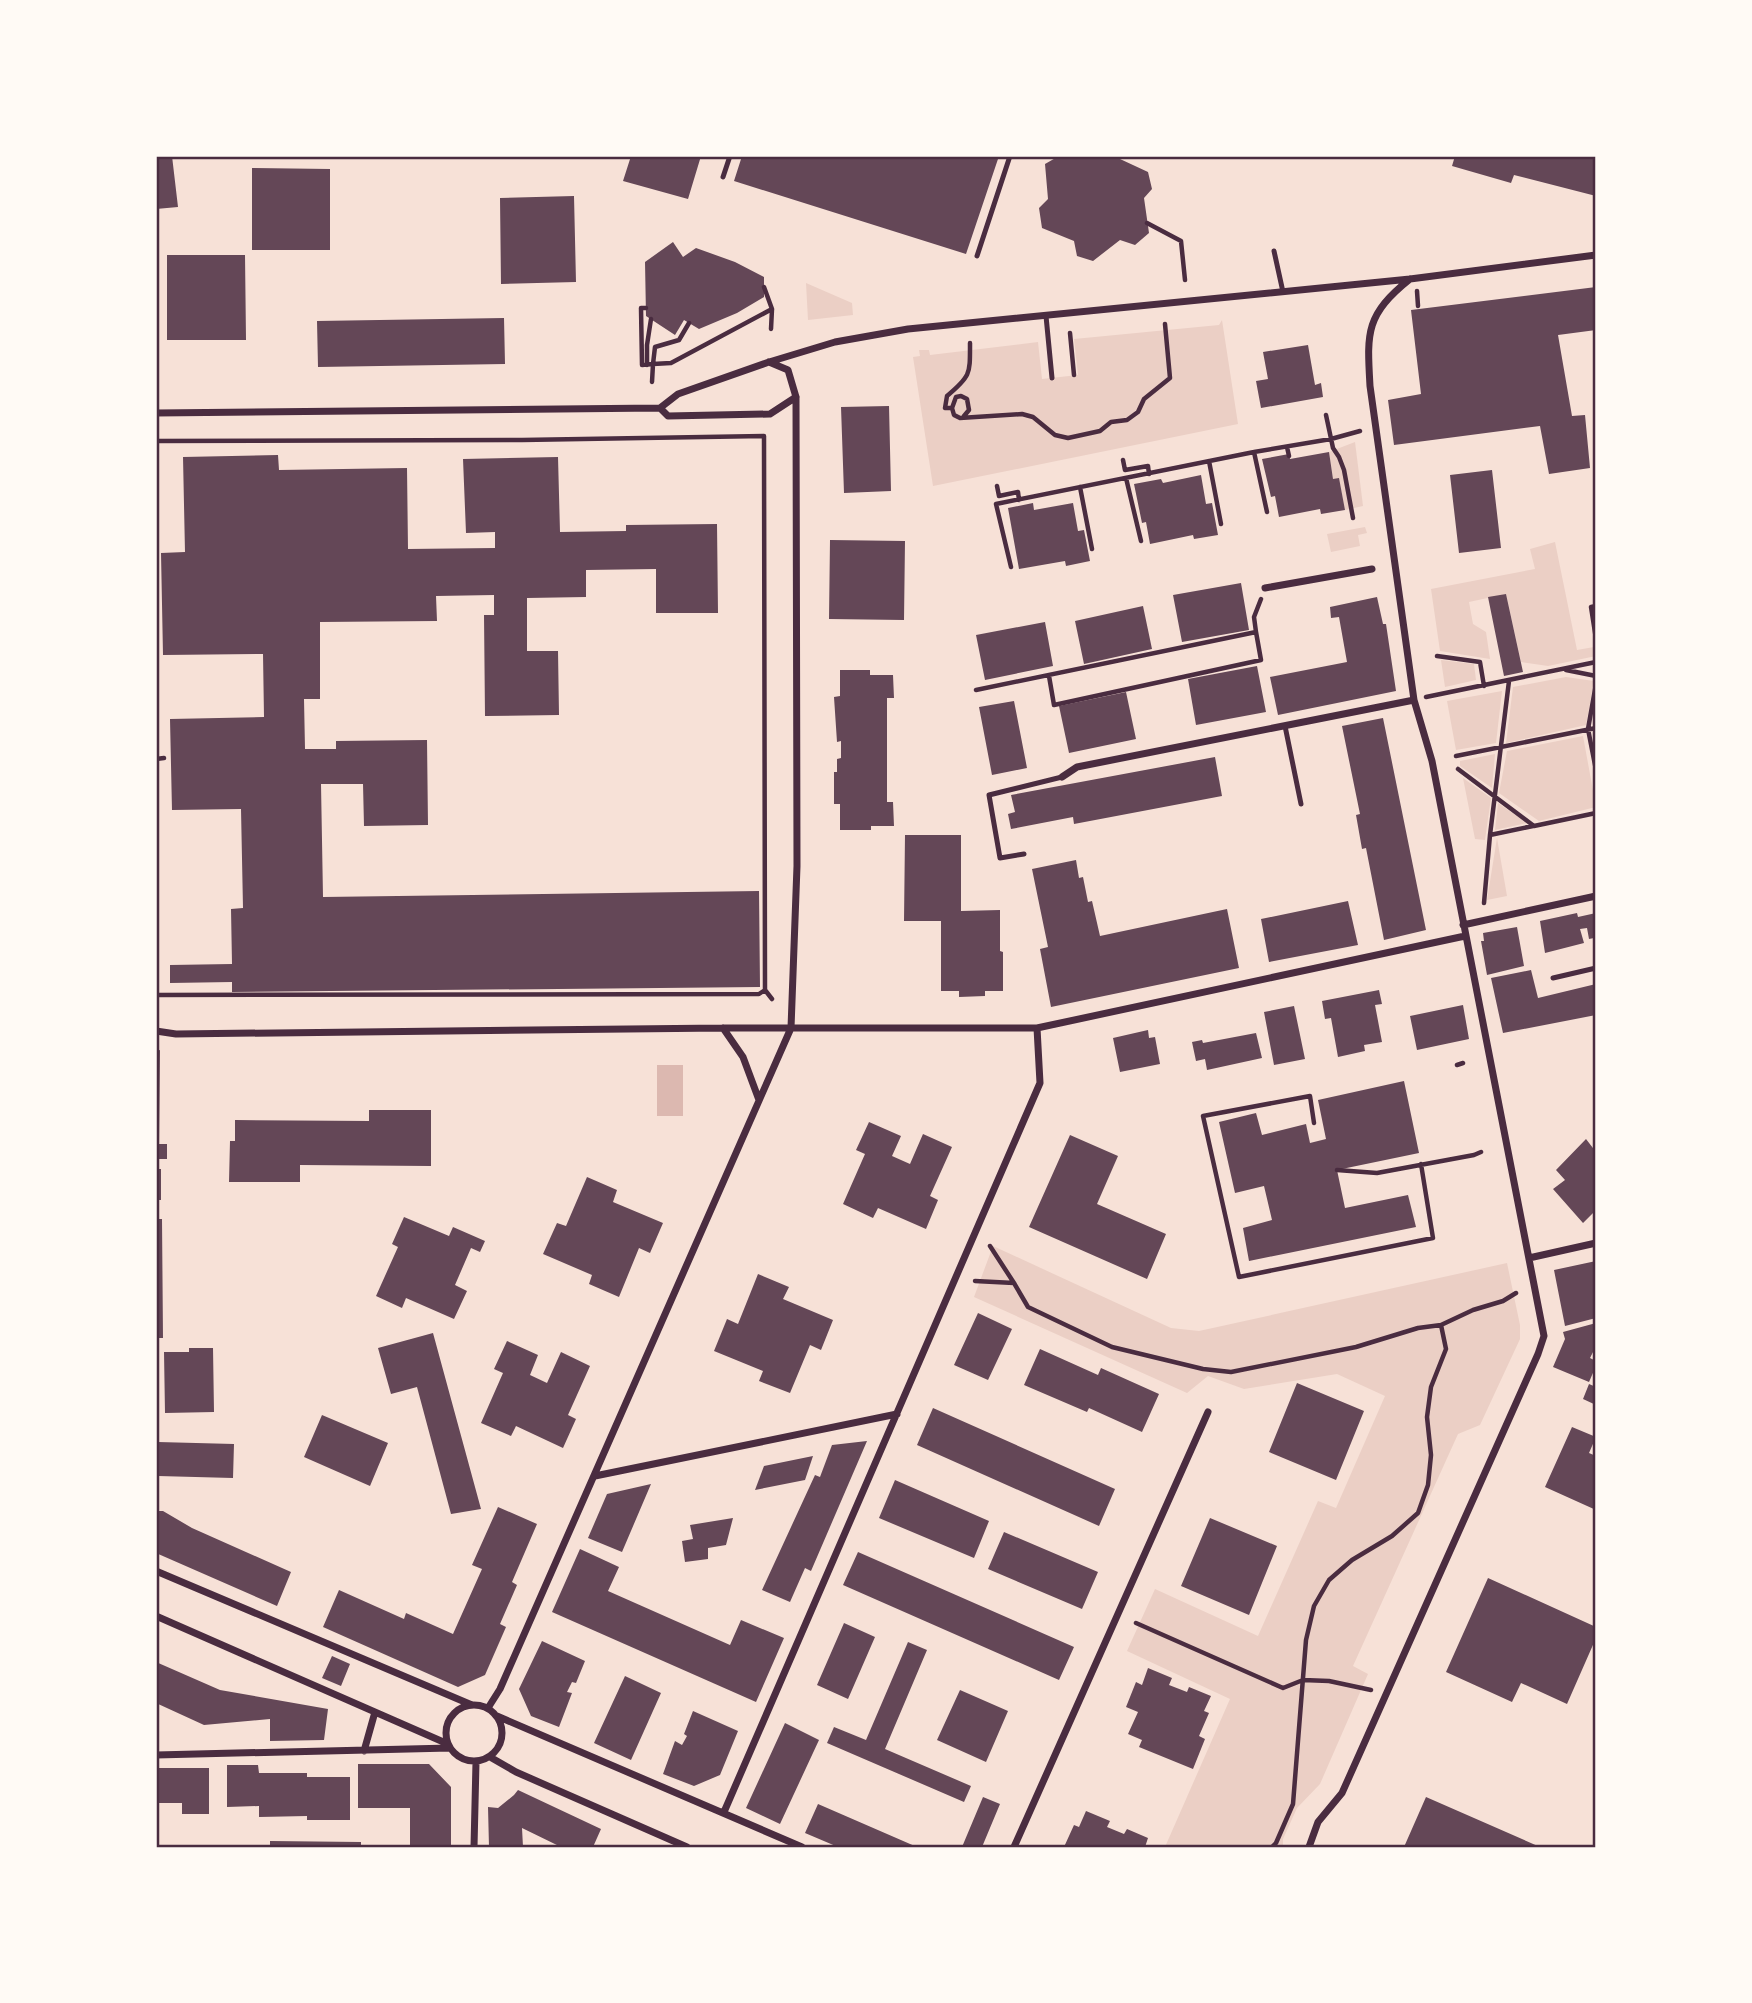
<svg xmlns="http://www.w3.org/2000/svg" width="1752" height="2003" font-family="'Alegreya Sans',sans-serif">
  <rect width="100%" height="100%" fill="#f7e1d7"/>
  <!-- green -->
  <path fill="#ebcfc5" d="M806,283L852,303L853,315L808,320Z
    M1222,320L1238,424L933,486L913,357L920,356L919,350H929L930,355L1038,342L1042,379L1078,375L1074,339L1219,325Z
    M1355,442L1363,506L1345,510L1339,479H1333L1329,452Z
    M1365,527L1367,533L1358,535L1360,546L1331,552L1327,534Z
    M1555,542L1577,650L1594,647L1596,656L1548,666L1521,662L1506,594L1469,602L1473,624L1486,632L1490,659L1440,651L1431,589L1535,569L1530,549Z
    M1441,660L1474,664L1476,680L1445,687Z
    M1566,677L1594,681L1586,725L1506,743L1513,687Z
    M1502,691L1496,743L1456,750L1447,701Z
    M1583,736L1596,807L1539,821L1499,793L1507,751Z
    M1495,754L1492,788L1460,766V761Z
    M1463,778L1491,798L1485,840L1475,839Z
    M1498,803L1527,823L1495,830Z
    M1497,838L1507,896L1487,900Z
    M993,1246L1171,1328L1199,1331L1507,1263L1520,1325V1339L1480,1425L1458,1434L1353,1666L1368,1674L1320,1784L1297,1808L1283,1839V1847H1165L1230,1699L1127,1651L1155,1589L1258,1636L1318,1501L1336,1508L1385,1396L1337,1374L1244,1389L1208,1376L1187,1393L974,1297Z"/>
  <!-- water -->
  <path fill="#dcb8b0" d="M657,1065H683V1116H657Z"/>
  <!-- building -->
  <path fill="#644757" d="M156,156H172L178,207L156,209Z
    M631,156H701L688,199L623,181Z
    M742,156H999L966,254L734,181Z
    M1059,156L1071,158L1075,156H1120V159L1148,172L1152,189L1144,198L1149,233L1135,245L1120,240L1093,261L1077,256L1074,241L1042,228L1039,208L1048,199L1045,164Z
    M1455,156H1596V196L1514,175L1511,183L1452,166Z
    M252,168L330,169V250H252Z
    M574,196L576,282L501,284L500,198Z
    M673,242L683,257L696,248L735,262L764,277V297L737,313L699,329L684,320L675,335L646,316L645,262Z
    M167,255H245L246,340H167Z
    M1596,287V330L1558,335L1572,416L1585,415L1590,468L1549,474L1540,426L1394,445L1388,400L1421,394L1411,310Z
    M504,318L505,364L318,367L317,321Z
    M1308,345L1315,385L1321,383L1323,397L1261,408L1256,381L1268,379L1263,352Z
    M889,406L891,491L844,493L841,407Z
    M1329,452L1333,479L1339,478L1345,510L1321,514L1320,509L1279,517L1275,496L1271,497L1262,459L1289,454L1290,459Z
    M278,455L279,470L407,468L408,549L495,548V532L466,533L463,459L558,457L560,532L626,531V525L717,524L718,613H656V569L586,570V597L527,598V651H558L559,715L485,716L484,615H494V595L436,596L437,621L320,622V699H304L305,749H336V741L427,740L428,825L364,826L363,784H321L323,897L759,891L760,987L232,992V982L170,983V965L232,964L231,909L243,908L241,809L172,810L170,719L264,717L263,654L163,655L161,553L185,552L183,457Z
    M1492,470L1501,548L1459,553L1450,475Z
    M1201,475L1206,504L1212,503L1218,535L1194,539L1193,535L1150,544L1146,522L1142,523L1134,484L1161,479L1163,483Z
    M1033,503L1034,510L1073,503L1078,531L1084,530L1090,561L1066,566L1065,561L1019,569L1008,508Z
    M830,540L905,541L904,620L829,619Z
    M1241,583L1249,630L1182,642L1173,595Z
    M1506,594L1523,672L1504,676L1488,597Z
    M1377,597L1383,624H1386L1396,691L1278,715L1270,677L1347,662L1339,617L1331,618L1330,607Z
    M1143,606L1152,649L1084,664L1075,621Z
    M1045,622L1053,666L985,680L976,635Z
    M1257,666L1266,712L1196,725L1188,679Z
    M840,670H870V675H893L894,698H887V802H893L894,826H871V830H840V804H834V772H837V759L841,758V741L837,742L834,697L840,696Z
    M1126,692L1136,739L1069,753L1059,706Z
    M1014,701L1027,768L992,775L979,707Z
    M1383,718L1426,930L1384,940L1366,848L1362,849L1356,815L1360,814L1342,726Z
    M1215,757L1222,796L1074,824L1073,817L1011,829L1008,814L1015,812L1011,795Z
    M905,835H961V911L1000,910V951L1003,952V991H985V996L959,997V991H941V921H904Z
    M1076,860L1079,878L1083,877L1088,902L1092,901L1100,936L1227,909L1239,968L1051,1007L1040,949L1048,947L1032,869Z
    M1348,901L1358,945L1269,962L1261,919Z
    M1577,913L1578,917L1596,913V943L1594,938L1589,939L1587,928L1580,929L1584,943L1545,953L1540,921Z
    M1517,927L1524,966L1487,975L1481,941H1484L1483,933Z
    M1531,970L1538,998L1596,984V1015L1503,1033L1491,978Z
    M1379,990L1382,1004L1375,1005L1382,1042L1364,1045L1365,1051L1338,1057L1331,1018L1325,1019L1322,1001Z
    M1463,1005L1469,1039L1417,1050L1410,1016Z
    M1294,1006L1305,1059L1274,1065L1264,1012Z
    M1148,1030L1149,1038L1155,1037L1160,1064L1120,1072L1113,1038Z
    M1256,1033L1262,1058L1207,1070L1205,1059L1196,1061L1192,1042L1202,1040L1203,1043Z
    M160,1050L159,1144H167V1159H156V1051Z
    M1404,1081L1419,1153L1337,1170L1345,1208L1408,1195L1416,1227L1249,1261L1243,1228L1272,1220L1264,1186L1235,1193L1219,1122L1256,1113L1262,1135L1306,1124L1310,1143L1326,1139L1318,1100Z
    M369,1110H431V1166L300,1165V1182H229L230,1141H235V1120L369,1121Z
    M869,1122L901,1136L892,1156L910,1164L923,1134L952,1147L930,1196L938,1200L926,1229L878,1208L873,1218L843,1204L865,1154L856,1150Z
    M1070,1135L1118,1156L1097,1204L1166,1234L1147,1279L1029,1227Z
    M1586,1139L1596,1152V1210L1583,1223L1553,1189L1565,1180L1556,1170Z
    M156,1169H161V1200H156Z
    M587,1177L617,1190L613,1202L663,1223L650,1253L639,1248L619,1297L589,1284L592,1275L543,1254L557,1223L566,1226Z
    M404,1217L449,1236L453,1227L485,1241L480,1252L471,1248L455,1285L467,1291L454,1319L406,1298L402,1308L376,1296L398,1247L392,1244Z
    M156,1219H162L163,1338H156Z
    M1596,1261V1318L1565,1326L1554,1270Z
    M758,1274L789,1287L783,1299L833,1320L821,1350L810,1345L790,1393L759,1381L763,1371L714,1351L727,1319L738,1324Z
    M978,1313L1012,1329L988,1380L954,1365Z
    M1596,1323V1346L1590,1358L1596,1361V1366L1589,1382L1553,1367L1565,1339L1563,1332Z
    M433,1333L481,1509L451,1514L417,1387L391,1394L378,1348Z
    M507,1341L538,1355L530,1375L547,1383L561,1352L590,1366L568,1415L576,1419L563,1448L516,1426L511,1436L481,1423L503,1373L494,1369Z
    M189,1348H213L214,1412L165,1413L164,1352H189Z
    M1040,1349L1098,1375L1101,1368L1159,1394L1142,1432L1089,1408L1087,1412L1024,1385Z
    M1297,1383L1364,1411L1336,1480L1269,1452Z
    M1589,1384L1596,1387V1405L1583,1399Z
    M933,1408L1115,1489L1099,1526L917,1445Z
    M322,1415L388,1443L370,1486L304,1457Z
    M1572,1427L1596,1437L1589,1453L1596,1456V1510L1545,1487Z
    M867,1441L811,1571L805,1568L790,1602L762,1590L815,1475L820,1477L832,1445Z
    M158,1442L234,1444L233,1478L158,1476Z
    M813,1456L805,1480L755,1490L764,1466Z
    M895,1480L989,1521L974,1558L879,1518Z
    M651,1484L622,1552L588,1538L607,1494Z
    M498,1507L537,1524L512,1582L517,1585L500,1624L506,1627L485,1675L458,1687L323,1627L339,1590L404,1619L406,1613L453,1634L482,1569L472,1565Z
    M156,1511H163L192,1528L291,1572L277,1606L156,1553Z
    M733,1518L726,1545L708,1548V1559L685,1562L682,1541L693,1539L690,1525Z
    M1210,1518L1277,1546L1249,1615L1181,1586Z
    M1004,1532L1098,1572L1082,1609L988,1569Z
    M580,1549L619,1567L608,1591L730,1645L741,1620L784,1638L756,1702L552,1612Z
    M858,1552L1074,1647L1059,1680L843,1585Z
    M1488,1578L1596,1627V1638L1567,1704L1521,1683L1512,1702L1446,1672Z
    M844,1623L875,1637L848,1699L817,1685Z
    M542,1641L585,1661L576,1683L572,1682L567,1692L572,1693L559,1727L531,1716L519,1689Z
    M908,1642L927,1650L885,1749L971,1786L964,1802L827,1743L834,1727L866,1740Z
    M332,1656L350,1664L341,1686L322,1678Z
    M156,1662L220,1690L328,1709L324,1740L270,1741V1719L204,1725L156,1703Z
    M1148,1668L1172,1678L1169,1685L1187,1692L1189,1687L1211,1696L1204,1711L1209,1713L1199,1736L1205,1739L1193,1769L1139,1747L1142,1740L1128,1734L1138,1712L1126,1707L1136,1682L1142,1685Z
    M625,1676L661,1693L631,1760L594,1743Z
    M960,1690L1008,1711L986,1762L937,1740Z
    M693,1711L738,1731L720,1775L694,1786L663,1774L675,1741L682,1745L687,1736L684,1734Z
    M785,1723L819,1740L780,1824L746,1808Z
    M358,1764H429L451,1787V1847H410V1808H358Z
    M227,1765H258L259,1773H307V1777H350V1820H307V1816L259,1817V1806L227,1807Z
    M156,1768H209V1814H182V1803H158V1847H156Z
    M518,1790L601,1829L593,1847H561L522,1828L523,1847H489L488,1807L498,1808L514,1795Z
    M983,1797L1000,1804L982,1847H962Z
    M1426,1797L1540,1847H1404Z
    M818,1804L917,1847H838L805,1833Z
    M1086,1811L1110,1821L1107,1827L1124,1834L1127,1829L1148,1838L1145,1847H1064L1074,1825L1079,1827Z
    M270,1841L361,1842V1847H270Z"/>
  <g fill="none" stroke-linecap="round" stroke-linejoin="round">
    <!-- path -->
    <path stroke="#4a2c40" stroke-width="4.5" d="M1147,223L1181,241L1185,280
      M764,287L772,309L771,329
      M1417,291L1418,306
      M646,308H641L642,365L653,364L652,382
      M689,323L679,340L655,347L653,364L671,363L772,309
      M1070,333L1074,375
      M970,343C970,374 971,376 947,396L945,408H952L954,415L960,418L1022,414L1033,417L1055,435L1068,438L1100,431L1111,422L1127,420L1138,412L1144,399L1170,378L1165,324
      M647,365V345L651,319
      M952,408L956,397L961,396L967,399L969,410L964,416
      M1326,415L1333,448L1339,457L1344,470L1353,518
      M156,441L522,440L764,436L765,990L772,999
      M1287,447L1289,456
      M1254,452L1267,512
      M1123,460L1125,470L1148,466L1149,474
      M1209,461L1221,524
      M1126,478L1141,541
      M997,486L999,496L1018,492L1019,500
      M1080,487L1092,549
      M1011,567L996,504L1254,452L1331,439L1360,431
      M1596,606L1591,607L1596,639
      M1437,656L1480,662L1484,686
      M1566,670L1596,676
      M1049,676L1054,705L1261,660L1256,632
      M1596,684L1588,729L1596,770
      M976,690L1256,632L1254,617L1261,599
      M1426,697L1596,662
      M1456,756L1596,728
      M156,759L164,758
      M1458,769L1534,826L1596,813
      M1490,835L1533,826
      M1484,903L1490,835L1509,681
      M156,995L759,994L765,990
      M1457,1065L1463,1063
      M1314,1123L1310,1096L1203,1116L1239,1277L1433,1238L1421,1164
      M1337,1170L1377,1173L1474,1155L1481,1152
      M990,1246L1014,1283
      M975,1281L1014,1283L1028,1307L1112,1347L1203,1369L1231,1372L1356,1347L1418,1328L1441,1325
      M1136,1623L1283,1688L1303,1680L1329,1681L1371,1690
      M1272,1847L1276,1843L1293,1804L1306,1640L1314,1606L1329,1580L1352,1560L1392,1536L1418,1513L1428,1485L1431,1455L1427,1417L1431,1387L1446,1349L1441,1325L1473,1310L1503,1301L1516,1293"/>
    <!-- service -->
    <path stroke="#4a2c40" stroke-width="5" d="M723,177L730,156
      M1274,251L1283,292
      M977,256L1010,156
      M1046,316L1052,378
      M1285,726L1301,804
      M1024,854L1000,858L989,795L1062,777
      M1553,978L1596,968"/>
    <!-- minor -->
    <path stroke="#4a2c40" stroke-width="7" d="M660,408L678,394L769,362L835,342L908,329L1410,279L1596,255
      M660,408L668,416L770,414L796,397
      M156,413L660,408
      M1265,588L1372,569
      M1062,777L1077,767L1414,700
      M1463,925L1596,896
      M723,1028L743,1057L759,1100
      M156,1031L176,1034L723,1028H1037L1465,936
      M1529,1258L1596,1243
      M595,1476L897,1414
      M156,1571L472,1705
      M156,1616L448,1744
      M446 1733a28 28 0 1 1 56 0a28 28 0 1 1-56 0Z
      M488,1708L500,1689L791,1028L797,866L796,397L788,370L769,362
      M497,1716L802,1847
      M364,1751L375,1712
      M156,1755L450,1748
      M490,1757L516,1772L687,1847
      M724,1812L1040,1083L1037,1028
      M474,1847L476,1762
      M1014,1847L1208,1412
      M1309,1847L1318,1822L1342,1793L1538,1354L1544,1336L1432,761L1414,700L1370,386C1367,333 1365,315 1410,279"/>
  </g>
  <!-- border -->
  <rect width="1752" height="2003" fill="none" stroke="#fffaf5" stroke-width="315"/>
  <rect x="158" y="158" width="1436" height="1688" fill="none" stroke="#4a2c40" stroke-width="2.5"/>
</svg>
